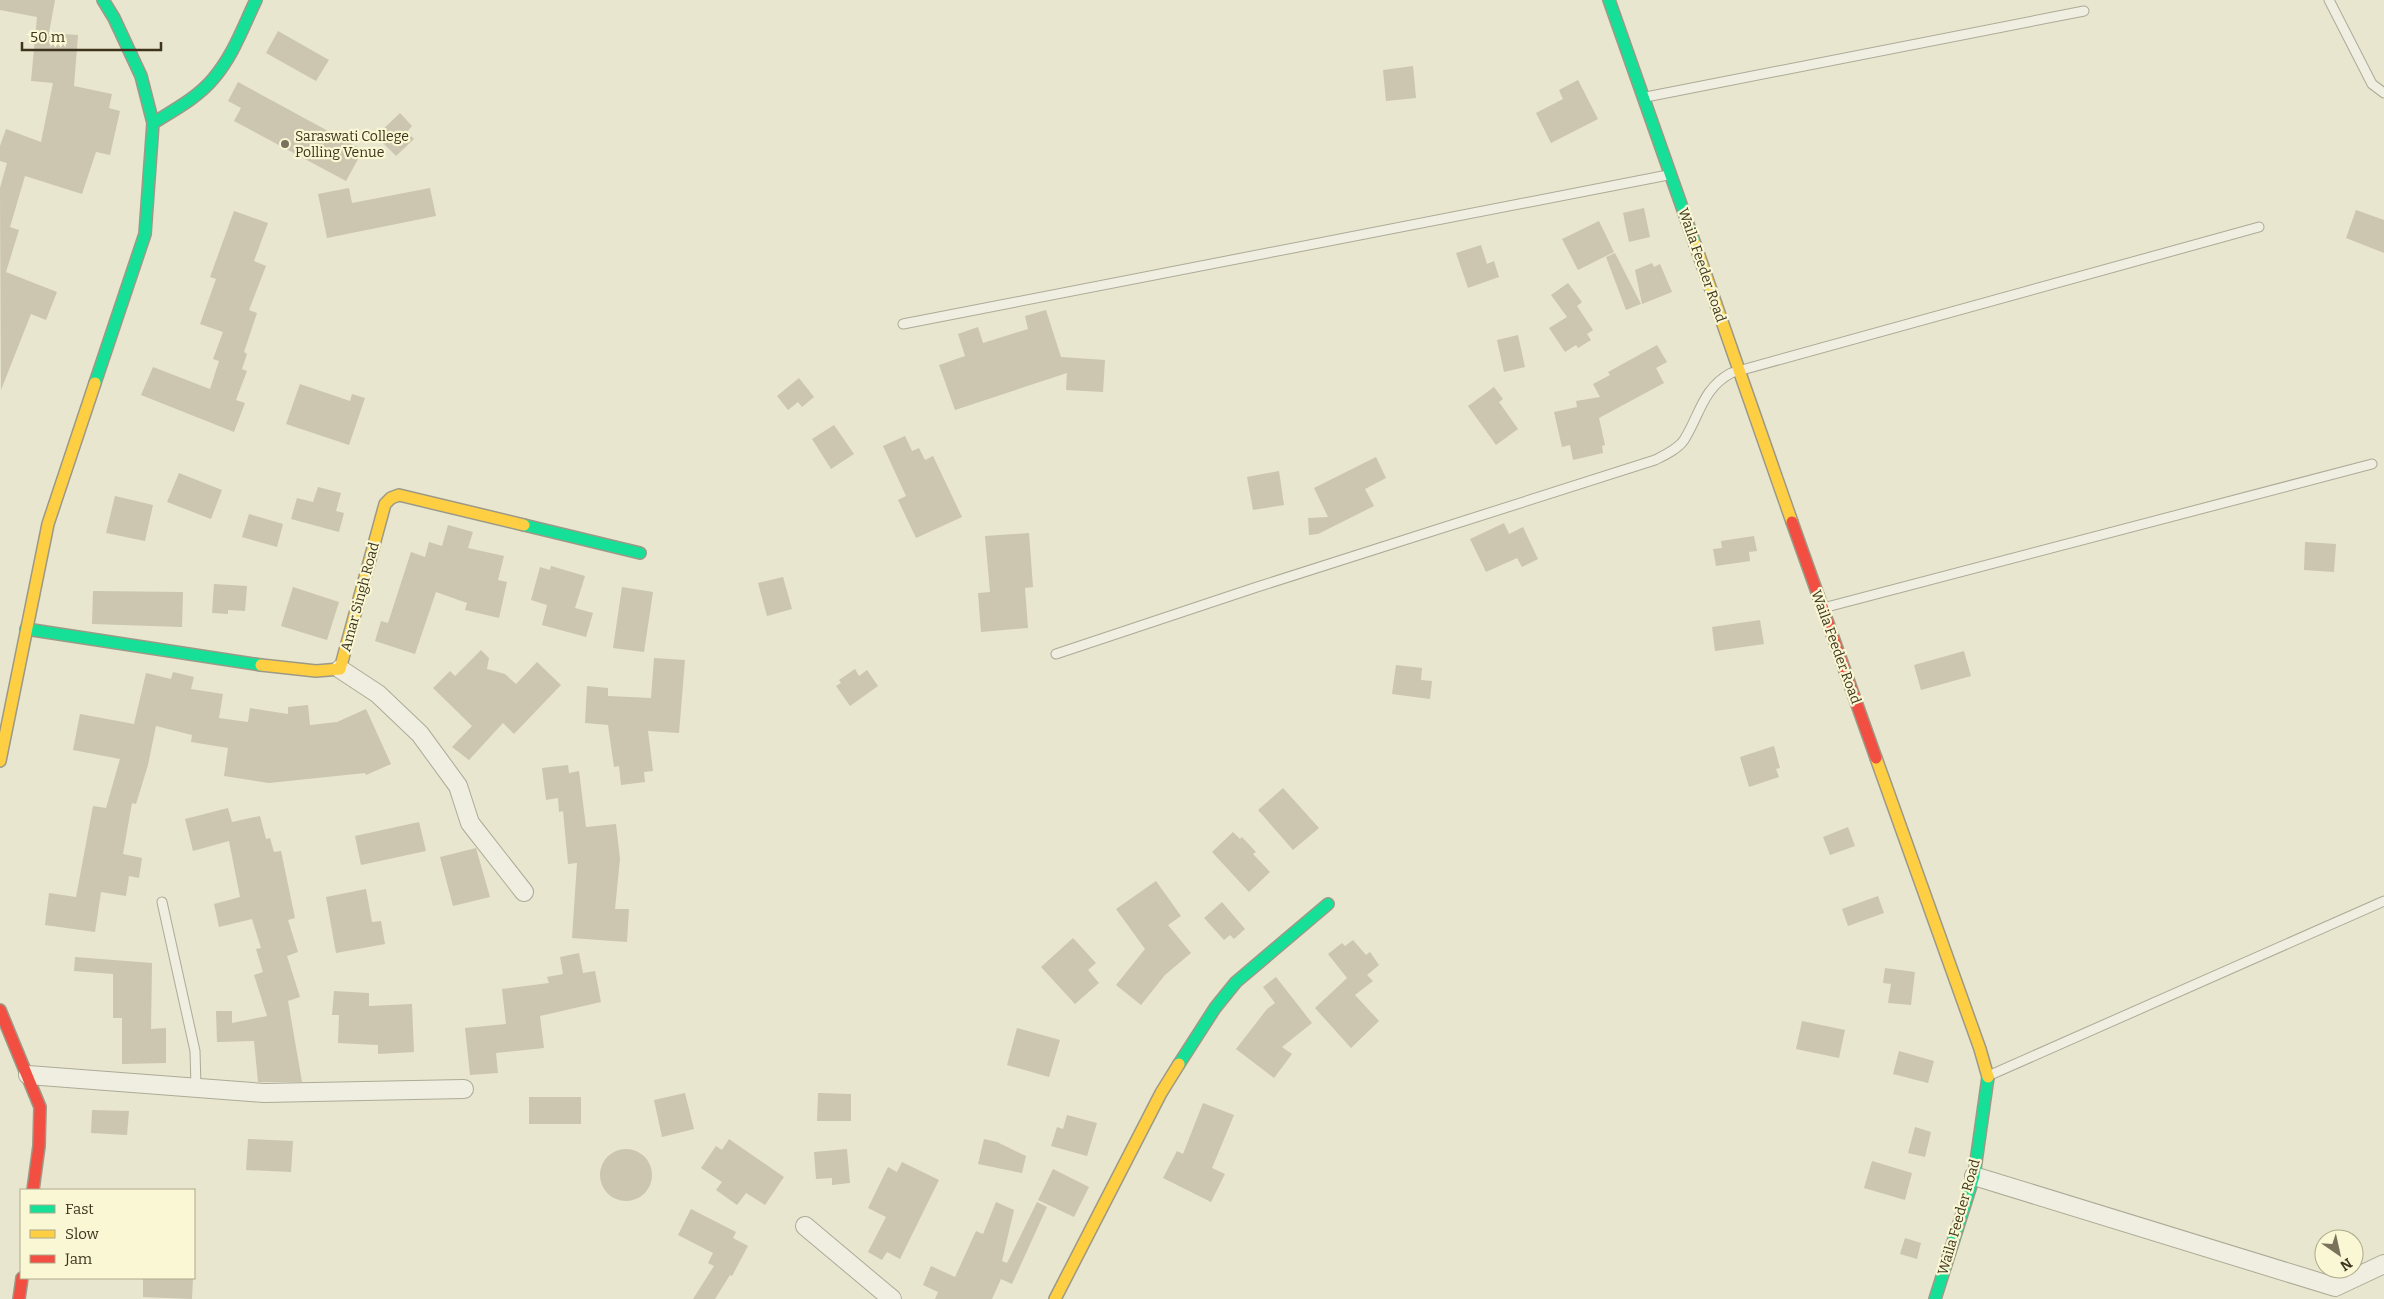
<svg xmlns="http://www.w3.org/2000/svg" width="2384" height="1299" font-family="Bitter,serif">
  <rect width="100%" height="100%" fill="#e8e6ce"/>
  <!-- building -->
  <path fill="#ccc5af" d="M0,0H55L49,33L78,35L74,86L112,94L109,108L120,111L110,155L96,152L82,194L25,176L10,227L19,230L6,272L57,292L46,320L31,314L1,390L0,188L7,163L0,161V146L6,129L41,142L53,83L31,81L37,17L0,10Z
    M278,31L329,60L316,81L266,53Z
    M1413,66L1416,98L1386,101L1383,70Z
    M1578,80L1598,119L1551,143L1536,113L1563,99L1559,90Z
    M238,82L363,150L346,181L234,121L241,108L228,101Z
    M400,113L412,126L407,132L414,139L396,156L376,136Z
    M349,188L352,203L430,188L436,216L327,238L318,194Z
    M1644,208L1650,237L1629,242L1623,213Z
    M2356,210L2384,220V253L2346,238Z
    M234,211L268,223L254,261L266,266L249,310L257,313L244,352L247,354L242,369L247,371L236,400L245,403L234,432L141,395L153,367L210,389L219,361L213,359L223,332L200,324L216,279L210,277Z
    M1599,221L1614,252L1578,270L1562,239Z
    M1481,245L1487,264L1494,261L1499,277L1468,288L1456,253Z
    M1615,253L1641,304L1626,310L1606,257Z
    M1652,263L1654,267L1660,264L1672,292L1642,304L1635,270Z
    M1568,283L1582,302L1577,306L1593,330L1587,334L1591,340L1578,348L1576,345L1565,352L1549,328L1567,317L1551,295Z
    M1046,310L1061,357L1105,360L1103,392L1066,390L1067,373L955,410L939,365L965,356L958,334L978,327L983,343L1028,329L1025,316Z
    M1518,335L1525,367L1504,372L1497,340Z
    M1657,345L1667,362L1656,368L1664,383L1599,418L1605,445L1602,446L1603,453L1573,460L1570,445L1562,447L1554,412L1577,407L1576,401L1600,397L1593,384L1610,375L1608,372Z
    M799,378L814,397L802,407L798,402L788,410L777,396Z
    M300,384L350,401L352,394L365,398L349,445L286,424Z
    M1494,387L1503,399L1499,402L1518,429L1496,445L1468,406Z
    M834,425L854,454L831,469L812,439Z
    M905,436L912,451L919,448L925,460L933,456L962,517L916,538L898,500L906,496L883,446Z
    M1376,457L1386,478L1365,489L1374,506L1318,534L1309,535L1308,518L1328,517L1314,488Z
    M1279,471L1284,505L1253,510L1247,477Z
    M179,473L222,490L211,519L167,502Z
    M318,487L341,493L336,511L344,513L339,532L291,519L297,498L313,502Z
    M115,496L153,505L145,541L106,533Z
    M249,514L283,524L277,547L242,537Z
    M1504,523L1509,534L1523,527L1538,559L1522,567L1517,558L1486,572L1470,539Z
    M448,525L473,532L468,548L504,556L498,580L507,582L499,618L465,610L467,603L436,592L415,654L375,641L381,621L388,623L411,552L425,557L429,542L442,546Z
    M1029,533L1033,587L1025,588L1028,628L981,632L978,593L990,592L985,536Z
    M1754,536L1757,551L1749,552L1750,561L1716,566L1713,549L1722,548L1721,541Z
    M2305,542L2336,544L2334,572L2304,570Z
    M551,566L585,576L575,608L593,613L586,637L542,625L547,605L531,600L540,567L550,570Z
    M783,577L792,609L767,616L758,583Z
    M214,584L247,586L245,611L228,610V614L212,613Z
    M293,587L339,602L327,640L281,626Z
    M622,587L653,592L644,652L613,648Z
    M93,591L183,592L182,627L92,624Z
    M1760,620L1764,644L1715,651L1712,627Z
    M481,650L489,658L487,669L505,674L516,684L537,662L561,685L514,734L503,723L469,760L452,747L472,726L433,688L450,671L455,676Z
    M1964,651L1971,676L1921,690L1914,665Z
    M654,658L685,660L679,733L648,731L653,771L644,772L645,782L621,785L619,766L614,767L608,725L585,723L587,686L608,688V696L651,698Z
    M1396,665L1422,668L1421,680L1432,681L1430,699L1392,694Z
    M855,669L859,676L867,670L878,686L850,706L836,686L841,683L839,680Z
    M173,672L194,677L191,689L223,694L219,718L248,722L250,708L288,714V707L308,705L310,725L337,722L366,709L391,764L366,775L365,773L269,783L224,776L228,748L191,742L192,735L156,726L148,765L136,804L132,803L123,854L142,858L139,878L129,876L126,896L101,892L95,932L45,925L49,893L76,897L93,806L106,808L120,759L73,750L80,714L134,724L146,673L171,679Z
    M1774,746L1780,768L1776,769L1779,777L1749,787L1740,757Z
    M568,765L569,773L579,771L586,827L616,824L620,859L615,909H629L627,942L572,938L577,863L568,864L563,811L559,812L558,798L546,800L542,768Z
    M1283,788L1319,828L1293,850L1258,810Z
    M228,808L232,822L260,816L266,839L270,838L274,852L281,851L295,918L288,920L298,952L287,956L300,997L288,1001L302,1082H258L254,1041L217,1042L216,1011H232V1023L267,1016L254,975L263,972L256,949L261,948L252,919L219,927L214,904L240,897L229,841L193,851L185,819Z
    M419,822L426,851L361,865L355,836Z
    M1848,827L1855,846L1830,855L1823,837Z
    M1233,832L1240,839L1242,837L1256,852L1253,854L1270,872L1249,892L1212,852Z
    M476,848L490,897L453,906L440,857Z
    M1156,881L1181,916L1168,925L1191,953L1165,975L1141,1005L1116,985L1145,949L1116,909Z
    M366,889L372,922L381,921L385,944L336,953L326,897Z
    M1878,896L1884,913L1848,926L1842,909Z
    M1222,902L1245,929L1234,939L1230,935L1224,940L1204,918Z
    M1073,938L1096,963L1088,970L1099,983L1075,1004L1041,967Z
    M1353,940L1366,955L1370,952L1379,965L1367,975L1373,981L1355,995L1379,1021L1351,1048L1315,1008L1347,978L1328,954L1342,943L1345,946Z
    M579,953L583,973L595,971L601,1002L540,1016L544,1048L496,1053L498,1073L470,1075L465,1028L506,1024L502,989L549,983L547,977L563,974L560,957Z
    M75,957L152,963L151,1029L166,1028V1063L122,1064V1018H113V974L74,971Z
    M1885,968L1915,972L1911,1005L1888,1003L1891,984L1883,983Z
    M1276,977L1312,1023L1282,1047L1292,1054L1274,1078L1236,1049L1267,1009L1275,1003L1263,987Z
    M334,991L369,993V1006L412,1004L414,1052L378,1054V1045L338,1043L339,1015H332Z
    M1802,1021L1845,1030L1839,1058L1796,1049Z
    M1017,1028L1060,1040L1049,1077L1007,1065Z
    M1899,1051L1934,1061L1928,1083L1893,1074Z
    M685,1093L694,1129L662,1137L654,1100Z
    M818,1093L851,1094V1121H817Z
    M529,1097H581V1124H529Z
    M1203,1103L1234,1115L1212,1168L1225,1174L1211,1202L1163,1178L1177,1151L1183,1154Z
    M92,1110L129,1111L127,1135L91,1133Z
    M1067,1115L1097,1123L1087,1156L1051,1146L1057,1127L1063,1129Z
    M1915,1127L1931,1132L1925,1157L1908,1153Z
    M248,1139L293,1141L291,1172L246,1170Z
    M729,1139L784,1177L765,1205L746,1193L737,1205L716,1190L722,1182L701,1168L716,1146L722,1150Z
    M984,1139L997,1142L1026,1156L1022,1173L978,1164Z
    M847,1149L850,1183L832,1185V1178L816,1179L814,1152Z
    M600 1175a26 26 0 1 1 52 0a26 26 0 1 1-52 0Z
    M1872,1161L1912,1173L1905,1200L1864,1188Z
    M902,1162L939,1180L900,1259L887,1252L882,1260L868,1252L886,1217L868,1208L888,1167L897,1172Z
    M1053,1169L1089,1187L1074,1217L1038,1200Z
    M996,1202L1014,1210L1002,1261L1007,1263L1037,1202L1047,1207L1012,1284L1001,1279L992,1299H935L938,1292L923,1285L931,1266L955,1277L976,1231L983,1234Z
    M691,1209L736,1232L733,1238L748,1246L732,1276L730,1275L715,1299H693L714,1266L708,1263L713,1253L678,1235Z
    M1905,1238L1921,1243L1917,1259L1900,1254Z
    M193,1278L192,1299L143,1297V1279Z"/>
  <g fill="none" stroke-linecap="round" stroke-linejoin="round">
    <defs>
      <path id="lane" d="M2329,0L2372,84L2384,93
        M1646,97L2084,11
        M903,324L1668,175
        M1823,608L2372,464
        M1056,654L1254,588L1655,460C1665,455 1678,449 1684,440C1700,415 1702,389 1731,373L2259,227
        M162,902L195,1051L196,1087
        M1988,1076L2384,901"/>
      <path id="street" d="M340,669L378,694L420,734L458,786L470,823L524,892
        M28,1075L264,1093L464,1089
        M1974,1176L2335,1287L2384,1264
        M805,1226L892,1299"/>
      <path id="fast" d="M1609,0L1695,244
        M153,123C174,110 197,98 213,79C233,56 243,27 256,0
        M95,383L145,234L153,123L141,76L114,18L103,0
        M524,525L640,553
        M26,629L261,665
        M1179,1064L1215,1008L1236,982L1328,904
        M1935,1299L1974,1176L1988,1077"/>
      <path id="slow" d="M1695,244L1792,522
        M261,665L316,671L340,669L385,504L391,498L399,495L524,525
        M1876,758L1980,1049L1988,1077
        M0,761L48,524L95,383
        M1055,1299L1161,1093L1179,1064"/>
      <path id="jam" d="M1792,522L1876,758
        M0,1010L40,1107L39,1146L33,1190
        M19,1299L22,1278"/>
    </defs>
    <!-- lane casing -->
    <use href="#lane" stroke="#adaa97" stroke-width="11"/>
    <!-- street casing -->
    <use href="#street" stroke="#adaa97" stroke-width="20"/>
    <!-- fast casing -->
    <use href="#fast" stroke="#9d9987" stroke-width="14"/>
    <!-- slow casing -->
    <use href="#slow" stroke="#9d9987" stroke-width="14"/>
    <!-- jam casing -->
    <use href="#jam" stroke="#9d9987" stroke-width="14"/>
    <!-- lane -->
    <use href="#lane" stroke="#efeee1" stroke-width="9"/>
    <!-- street -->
    <use href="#street" stroke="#efeee1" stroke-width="18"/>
    <!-- fast -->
    <use href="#fast" stroke="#16e098" stroke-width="11"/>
    <!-- slow -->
    <use href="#slow" stroke="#ffcf43" stroke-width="11"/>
    <!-- jam -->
    <use href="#jam" stroke="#f24e42" stroke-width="11"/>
  </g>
  <!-- markers -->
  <circle fill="#7a725b" stroke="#f9f7d4" stroke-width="2" cx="285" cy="144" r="5"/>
  <g text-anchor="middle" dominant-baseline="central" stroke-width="4.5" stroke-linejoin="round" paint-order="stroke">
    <!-- poi labels -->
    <g font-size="14" fill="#3e341d" stroke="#f9f7d4" text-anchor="start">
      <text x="295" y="136">Saraswati College<tspan x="295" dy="16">Polling Venue</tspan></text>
    </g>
    <!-- street labels -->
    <g font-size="14" fill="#3e341d" stroke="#f9f7d4">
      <text transform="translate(1702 265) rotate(71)">Waila Feeder Road</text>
      <text transform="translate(360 597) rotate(-75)">Amar Singh Road</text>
      <text transform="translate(1836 647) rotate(70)">Waila Feeder Road</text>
      <text transform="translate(1959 1217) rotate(-74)">Waila Feeder Road</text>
    </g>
  </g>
  <!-- legend -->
  <rect x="20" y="1189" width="175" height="90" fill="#f9f7d4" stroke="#aea98b"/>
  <rect x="30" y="1205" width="25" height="8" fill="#16e098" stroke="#aea98b"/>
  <text x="65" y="1214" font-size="15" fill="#3e341d">Fast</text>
  <rect x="30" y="1230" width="25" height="8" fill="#ffcf43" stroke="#aea98b"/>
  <text x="65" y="1239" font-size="15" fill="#3e341d">Slow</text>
  <rect x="30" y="1255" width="25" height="8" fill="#f24e42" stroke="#aea98b"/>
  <text x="65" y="1264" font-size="15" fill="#3e341d">Jam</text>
  <!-- north arrow -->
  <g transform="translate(2339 1254) rotate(146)"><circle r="24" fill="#f9f7d4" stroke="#aea98b"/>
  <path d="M0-4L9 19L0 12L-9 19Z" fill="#7a725b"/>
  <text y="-8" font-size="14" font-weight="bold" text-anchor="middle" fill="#3e341d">N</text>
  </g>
  <!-- scale -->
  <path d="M22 42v8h139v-8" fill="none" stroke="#3e341d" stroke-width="2.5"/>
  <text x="30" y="42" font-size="15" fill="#3e341d" stroke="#f9f7d4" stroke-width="4" paint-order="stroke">50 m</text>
</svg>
